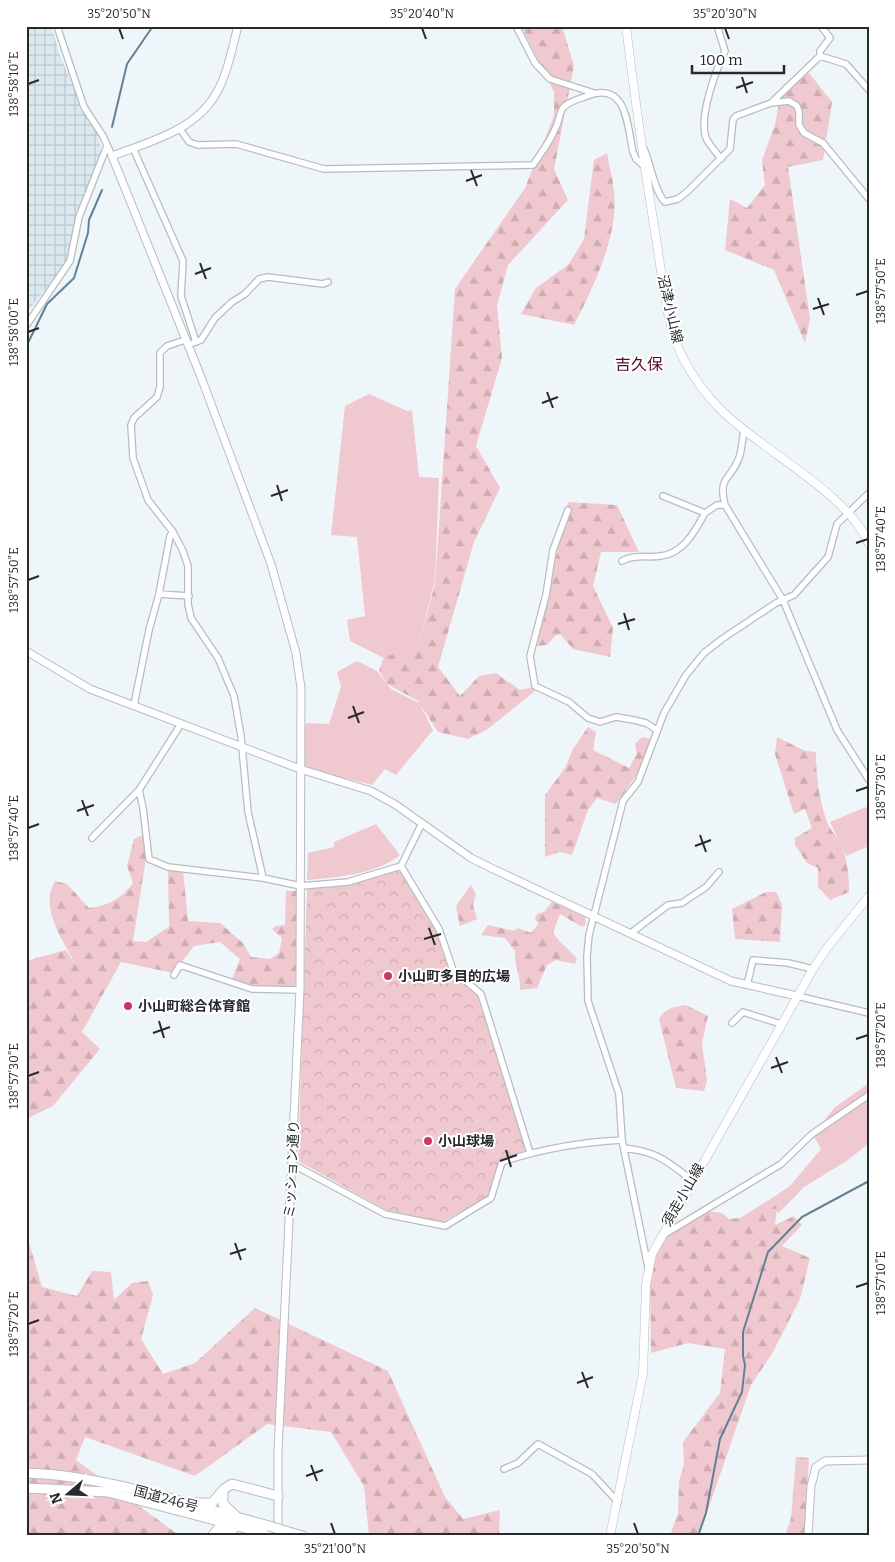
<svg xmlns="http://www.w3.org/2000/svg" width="895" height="1562" font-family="Bitter,'Noto Sans JP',serif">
  <defs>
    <pattern id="industrial-grid" width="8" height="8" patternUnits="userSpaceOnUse" patternTransform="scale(1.25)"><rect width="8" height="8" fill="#dbe8f0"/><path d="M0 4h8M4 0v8" fill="none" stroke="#bcc7ce"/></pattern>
    <pattern id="forest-firs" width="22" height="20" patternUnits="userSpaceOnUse" patternTransform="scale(1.25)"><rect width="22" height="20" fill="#f0c8cf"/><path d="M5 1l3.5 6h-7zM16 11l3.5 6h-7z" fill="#ceacb2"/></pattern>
    <pattern id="park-crowns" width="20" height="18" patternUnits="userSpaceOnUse" patternTransform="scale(1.25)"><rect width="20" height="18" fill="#f0c8cf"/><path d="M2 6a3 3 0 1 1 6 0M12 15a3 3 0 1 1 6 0" fill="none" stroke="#ceacb2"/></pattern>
  </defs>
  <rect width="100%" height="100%" fill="#eff6fa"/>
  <!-- industrial -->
  <path fill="url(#industrial-grid)" d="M26,26H51L61,58L83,110L98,135L102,153L64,266L29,310L26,320Z"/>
  <!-- grass -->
  <path fill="#f0c8cf" d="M369,394L407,411L412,410L419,477L439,478L435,580L418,648L386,659L350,641L347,620L365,616L357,537L331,535L345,406Z
    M357,661L377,671L391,689L419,703L433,730L396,775L385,769L372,785L300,767L306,723L329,724L341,687L337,672Z
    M866,807L869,812V846L846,856L830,822Z
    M376,824L400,855C375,875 337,877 307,880L308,853L334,847V842Z
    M869,1083V1143L848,1160L804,1187L779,1213L763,1204L790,1186L821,1149L813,1135L834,1108Z"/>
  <!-- forest -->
  <path fill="url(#forest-firs)" d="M521,26H562L574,66L554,169L568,200L508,265L497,305L502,358L476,446L500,488L474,542L438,667L460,696L479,676L496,673L520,690L533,687L535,691L488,729L468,739L438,732L418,701L387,684L379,670L384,657L418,648L435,584L455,289L525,188L554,116V92Z
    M809,73L832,102L823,160L788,167L810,319L805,343L774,270L725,250L730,199L747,208L765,185L762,160L775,125L781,93Z
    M607,153C609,166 613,179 614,192C619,235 593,288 574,325L521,314L536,288L569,264L584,239L594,160Z
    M568,502L617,505L639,552H601L593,586L613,628L610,657L573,649L560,634L555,636L547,645L537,646Z
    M588,727L596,732L593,750L629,768L637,754L635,744L642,737L651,739L638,773L616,804L597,798L588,810L572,855L560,852L545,857V795L565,768L573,749Z
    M777,737L805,751L816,752C816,776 819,799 827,822C830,830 838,837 841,845C848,861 849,876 849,892L830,900L818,887V868L807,863L795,845V838L812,828L805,809L794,814L775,754Z
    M143,835L147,852L133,941L146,942L169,927L168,867L183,870L188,921L220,923L243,943L251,957L270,959L279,953L282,938L272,929L276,926L285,925L286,891H300L298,990L261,992L232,979L240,959L220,942L194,946L173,973L121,962L82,1032L100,1049L53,1106L26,1119V961L66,950L75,964C63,939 39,909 55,881L67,884L89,908C108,906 122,898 133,883L127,866L134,839Z
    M471,885L476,894L473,905L477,919L460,926L456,906Z
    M766,892H776L782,904L780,942L735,939L732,909Z
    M552,902L585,917L586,924L582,927L560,914L553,933C560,943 569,949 577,959L575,964L556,960L547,965L537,988L520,990C521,976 514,965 515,951L505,938L481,935L488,925L514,931L518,928L531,933L538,924L535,918L537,914L544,912Z
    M686,1005L708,1016L702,1043L707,1081L704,1091L676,1088L659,1019C664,1008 675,1007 686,1005Z
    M767,1201L777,1207L775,1225L794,1216L802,1225L782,1246L810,1258L800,1299L773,1352L751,1385L699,1536H670L678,1513L679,1482L684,1464L683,1442L720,1393L725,1349L688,1343L651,1353L650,1267L664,1239L705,1211L722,1213L729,1219L740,1218Z
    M26,1232L42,1287L77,1296L92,1271L111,1272L114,1300L132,1283L148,1281L153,1295L141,1339L163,1374L195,1363L255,1308L388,1371L445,1497L463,1519L500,1510L499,1536L369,1535L364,1486L331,1432L267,1424L195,1476L85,1437L76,1460L180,1536H26Z
    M796,1457L809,1458L805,1536H785L791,1518Z"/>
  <!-- park -->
  <path fill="url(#park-crowns)" d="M396,870L401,872L438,935L450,973L477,995L526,1147L524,1151L500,1159L489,1196L442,1222L386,1210L298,1161L307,890L313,887L349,885Z"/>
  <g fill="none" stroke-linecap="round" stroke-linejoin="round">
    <!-- stream -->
    <path stroke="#628293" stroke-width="2" d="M112,127L127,64L153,26
      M26,347L47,304L74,278L88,233L89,220L102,190
      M698,1536L706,1513L720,1439L742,1392L745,1365L743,1356V1332L768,1252L802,1217L869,1181"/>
    <defs>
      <path id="minor" d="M57,26L84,107L103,136L112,156
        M516,26L535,63L550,79L594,93
        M717,26L725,51C716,70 697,120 707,140C711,147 717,153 721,159
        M820,56V51L830,38L821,26
        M771,103L789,101L797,106L799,112V125L804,133L823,143L869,199
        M180,129L189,142L198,145L236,144L324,169L533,165C541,153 550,142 555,129C559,123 559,113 563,108C568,101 580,99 587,96C627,80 627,125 633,152L636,159L645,167
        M133,148L183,261L181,296L196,342
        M644,149C650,162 655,193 665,202L678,199L688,191L730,149L733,120L736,116L771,103L820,56L846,64L869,90
        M26,326L70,261L79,217L107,146
        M185,340L167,346L160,353V387L157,397L134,418L131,425L133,458L148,500L173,532L183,551L188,566V604L191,618L218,658L234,696L241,736L248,812L263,878
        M193,343L201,340L215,318L232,302L245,294L259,279L268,277L323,284L328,282
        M744,431C742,439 742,450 739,458C730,482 718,475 725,505L783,600L837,730L869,780
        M663,496L705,513L717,505H725
        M568,510L553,550L546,595L530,656L535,686L569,702L588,718L600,722L616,717L634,720L646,723L657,730
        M622,561C635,554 647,558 661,556C684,553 695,531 705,513
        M159,594L170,536L173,532
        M134,705L149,630L159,594L189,596
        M139,790L143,808L149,859L168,867L263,878L301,886L348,882L401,866L422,823
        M92,838L139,790L181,724
        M401,866L439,929L453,970L481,994L530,1153
        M631,933L668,905L682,903L706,887L719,872
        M174,975L180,965L252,989L300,990
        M747,985L753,960L788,963L813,969
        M797,996L869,1013
        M732,1023L743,1012L781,1024
        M624,1148C658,1152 665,1160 692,1180
        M292,1164L385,1214L445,1226L491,1198L502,1162C541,1149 582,1142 622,1140
        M665,1234L781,1164L812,1134L869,1095
        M648,1267L622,1140L619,1094L588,1001L587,956L589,935L623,801L638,782L664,713L686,675L704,653L722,639L776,603L794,595L828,557L837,524L869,493
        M504,1469L518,1463L538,1444L592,1474L618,1502"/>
      <path id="tertiary" d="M238,26C232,48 228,72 217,92C197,130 149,142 112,156L201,377L271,564L296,653L301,688L300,990L278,1451V1533
        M26,651L90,689L300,769L371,791L396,805L471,858L489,867L731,981L797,996
        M808,1536L811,1486L816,1467L825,1461L869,1460"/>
      <path id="secondary" d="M626,26C635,99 645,172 657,244C663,282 666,324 683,358C693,377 706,395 721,410C761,450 849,494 869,544
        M610,1536L643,1373L646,1285L652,1254L813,969L827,948L869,896"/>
      <path id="trunk" d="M26,1473C104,1475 193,1506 269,1526
        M26,1488L108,1492L276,1536
        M223,1491V1504L235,1515
        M195,1503H212L224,1489L232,1484L278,1496
        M292,1533L303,1536
        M212,1536L219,1528L233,1529"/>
    </defs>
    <!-- minor casing -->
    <use href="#minor" stroke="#b6bdc0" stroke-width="8"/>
    <!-- tertiary casing -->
    <use href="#tertiary" stroke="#b6bdc0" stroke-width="9"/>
    <!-- secondary casing -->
    <use href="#secondary" stroke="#b6bdc0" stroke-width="9"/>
    <!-- trunk casing -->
    <use href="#trunk" stroke="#b6bdc0" stroke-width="11"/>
    <!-- minor -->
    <use href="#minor" stroke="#fff" stroke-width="5.5"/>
    <!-- tertiary -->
    <use href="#tertiary" stroke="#fff" stroke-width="7"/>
    <!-- secondary -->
    <use href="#secondary" stroke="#fff" stroke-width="8"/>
    <!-- trunk -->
    <use href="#trunk" stroke="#fff" stroke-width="9"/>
    <defs>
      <path id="trunk-bridge" d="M269,1526L292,1533"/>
    </defs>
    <!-- trunk-bridge casing -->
    <use href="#trunk-bridge" stroke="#b6bdc0" stroke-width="11" stroke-linecap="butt"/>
    <!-- trunk-bridge -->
    <use href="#trunk-bridge" stroke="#fff" stroke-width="9"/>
  </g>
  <!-- ticks -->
  <path fill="none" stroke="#272a2b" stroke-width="2" d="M119,28L123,39M422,28L426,39M725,28L729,39M742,77L747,93M28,84L39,80M736,88L753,82M471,170L477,186M466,181L482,175M200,263L206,279M195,274L211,268M856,295L868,291M818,298L824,315M813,309L829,304M28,332L39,328M547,392L553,408M542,403L558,397M277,485L282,501M271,496L288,490M856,543L868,539M28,580L39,576M624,613L629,630M618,624L635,619M353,706L359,723M348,718L364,712M856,791L868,787M82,800L88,816M77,811L94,805M28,828L39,824M700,835L706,852M695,846L711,840M429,928L435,945M424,939L441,934M159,1021L164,1038M153,1033L170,1027M856,1039L868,1035M776,1057L782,1073M771,1068L788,1062M28,1076L39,1072M506,1150L511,1167M500,1161L517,1155M235,1243L241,1260M230,1254L246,1249M856,1287L868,1283M28,1324L39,1320M582,1372L588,1388M577,1383L593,1377M311,1465L317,1481M306,1476L323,1470M331,1523L335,1534M634,1523L638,1534"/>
  <!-- markers -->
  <g fill="#c73964" stroke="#fff" stroke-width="2">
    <circle cx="388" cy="976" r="5"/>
    <circle cx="128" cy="1006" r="5"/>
    <circle cx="428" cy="1141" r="5"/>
  </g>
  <g text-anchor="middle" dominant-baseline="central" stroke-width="4" stroke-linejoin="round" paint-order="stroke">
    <!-- street labels -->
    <g font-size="14" fill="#272a2b" stroke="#fff">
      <text transform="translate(670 309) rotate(77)">沼津小山線</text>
      <text transform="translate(292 1169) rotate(-87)">ミッション通り</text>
      <text transform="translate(683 1195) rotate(-60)">須走小山線</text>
      <text transform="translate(166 1499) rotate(15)">国道246号</text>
    </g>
    <!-- poi labels -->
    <g font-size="14" font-weight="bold" fill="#272a2b" stroke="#fff" text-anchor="start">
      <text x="398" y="976">小山町多目的広場</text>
      <text x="138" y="1006">小山町総合体育館</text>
      <text x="438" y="1141">小山球場</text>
    </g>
    <!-- quarter labels -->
    <g font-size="16" fill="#520d23" stroke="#fff">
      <text x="639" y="364">吉久保</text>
    </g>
  </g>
  <!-- border -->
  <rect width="895" height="1562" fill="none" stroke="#ffffff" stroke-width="55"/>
  <!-- north arrow -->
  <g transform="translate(68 1494) rotate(251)" stroke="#ffffff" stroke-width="4" paint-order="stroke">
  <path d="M0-4L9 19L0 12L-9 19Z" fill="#272a2b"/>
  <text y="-8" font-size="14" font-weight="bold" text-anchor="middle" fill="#272a2b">N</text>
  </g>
  <!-- scale -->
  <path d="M692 65v8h92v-8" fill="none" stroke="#272a2b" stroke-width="2.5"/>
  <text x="700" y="65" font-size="15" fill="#272a2b" stroke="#ffffff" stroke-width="4" paint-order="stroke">100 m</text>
  <rect x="28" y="28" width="840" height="1506" fill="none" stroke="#272a2b" stroke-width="2"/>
  <g font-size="12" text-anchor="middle" fill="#272a2b">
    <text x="119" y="18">35°20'50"N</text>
    <text x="422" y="18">35°20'40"N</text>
    <text x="725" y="18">35°20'30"N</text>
    <text transform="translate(14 84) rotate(-90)" y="4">138°58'10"E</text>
    <text transform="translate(881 291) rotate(-90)" y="4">138°57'50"E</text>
    <text transform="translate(14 332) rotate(-90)" y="4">138°58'00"E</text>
    <text transform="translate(881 539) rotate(-90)" y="4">138°57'40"E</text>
    <text transform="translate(14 580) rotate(-90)" y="4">138°57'50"E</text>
    <text transform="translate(881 787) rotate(-90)" y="4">138°57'30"E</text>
    <text transform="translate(14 828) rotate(-90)" y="4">138°57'40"E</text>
    <text transform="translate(881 1035) rotate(-90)" y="4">138°57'20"E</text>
    <text transform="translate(14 1076) rotate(-90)" y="4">138°57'30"E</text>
    <text transform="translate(881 1283) rotate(-90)" y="4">138°57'10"E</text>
    <text transform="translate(14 1324) rotate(-90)" y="4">138°57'20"E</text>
    <text x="335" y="1553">35°21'00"N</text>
    <text x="638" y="1553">35°20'50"N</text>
  </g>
</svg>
